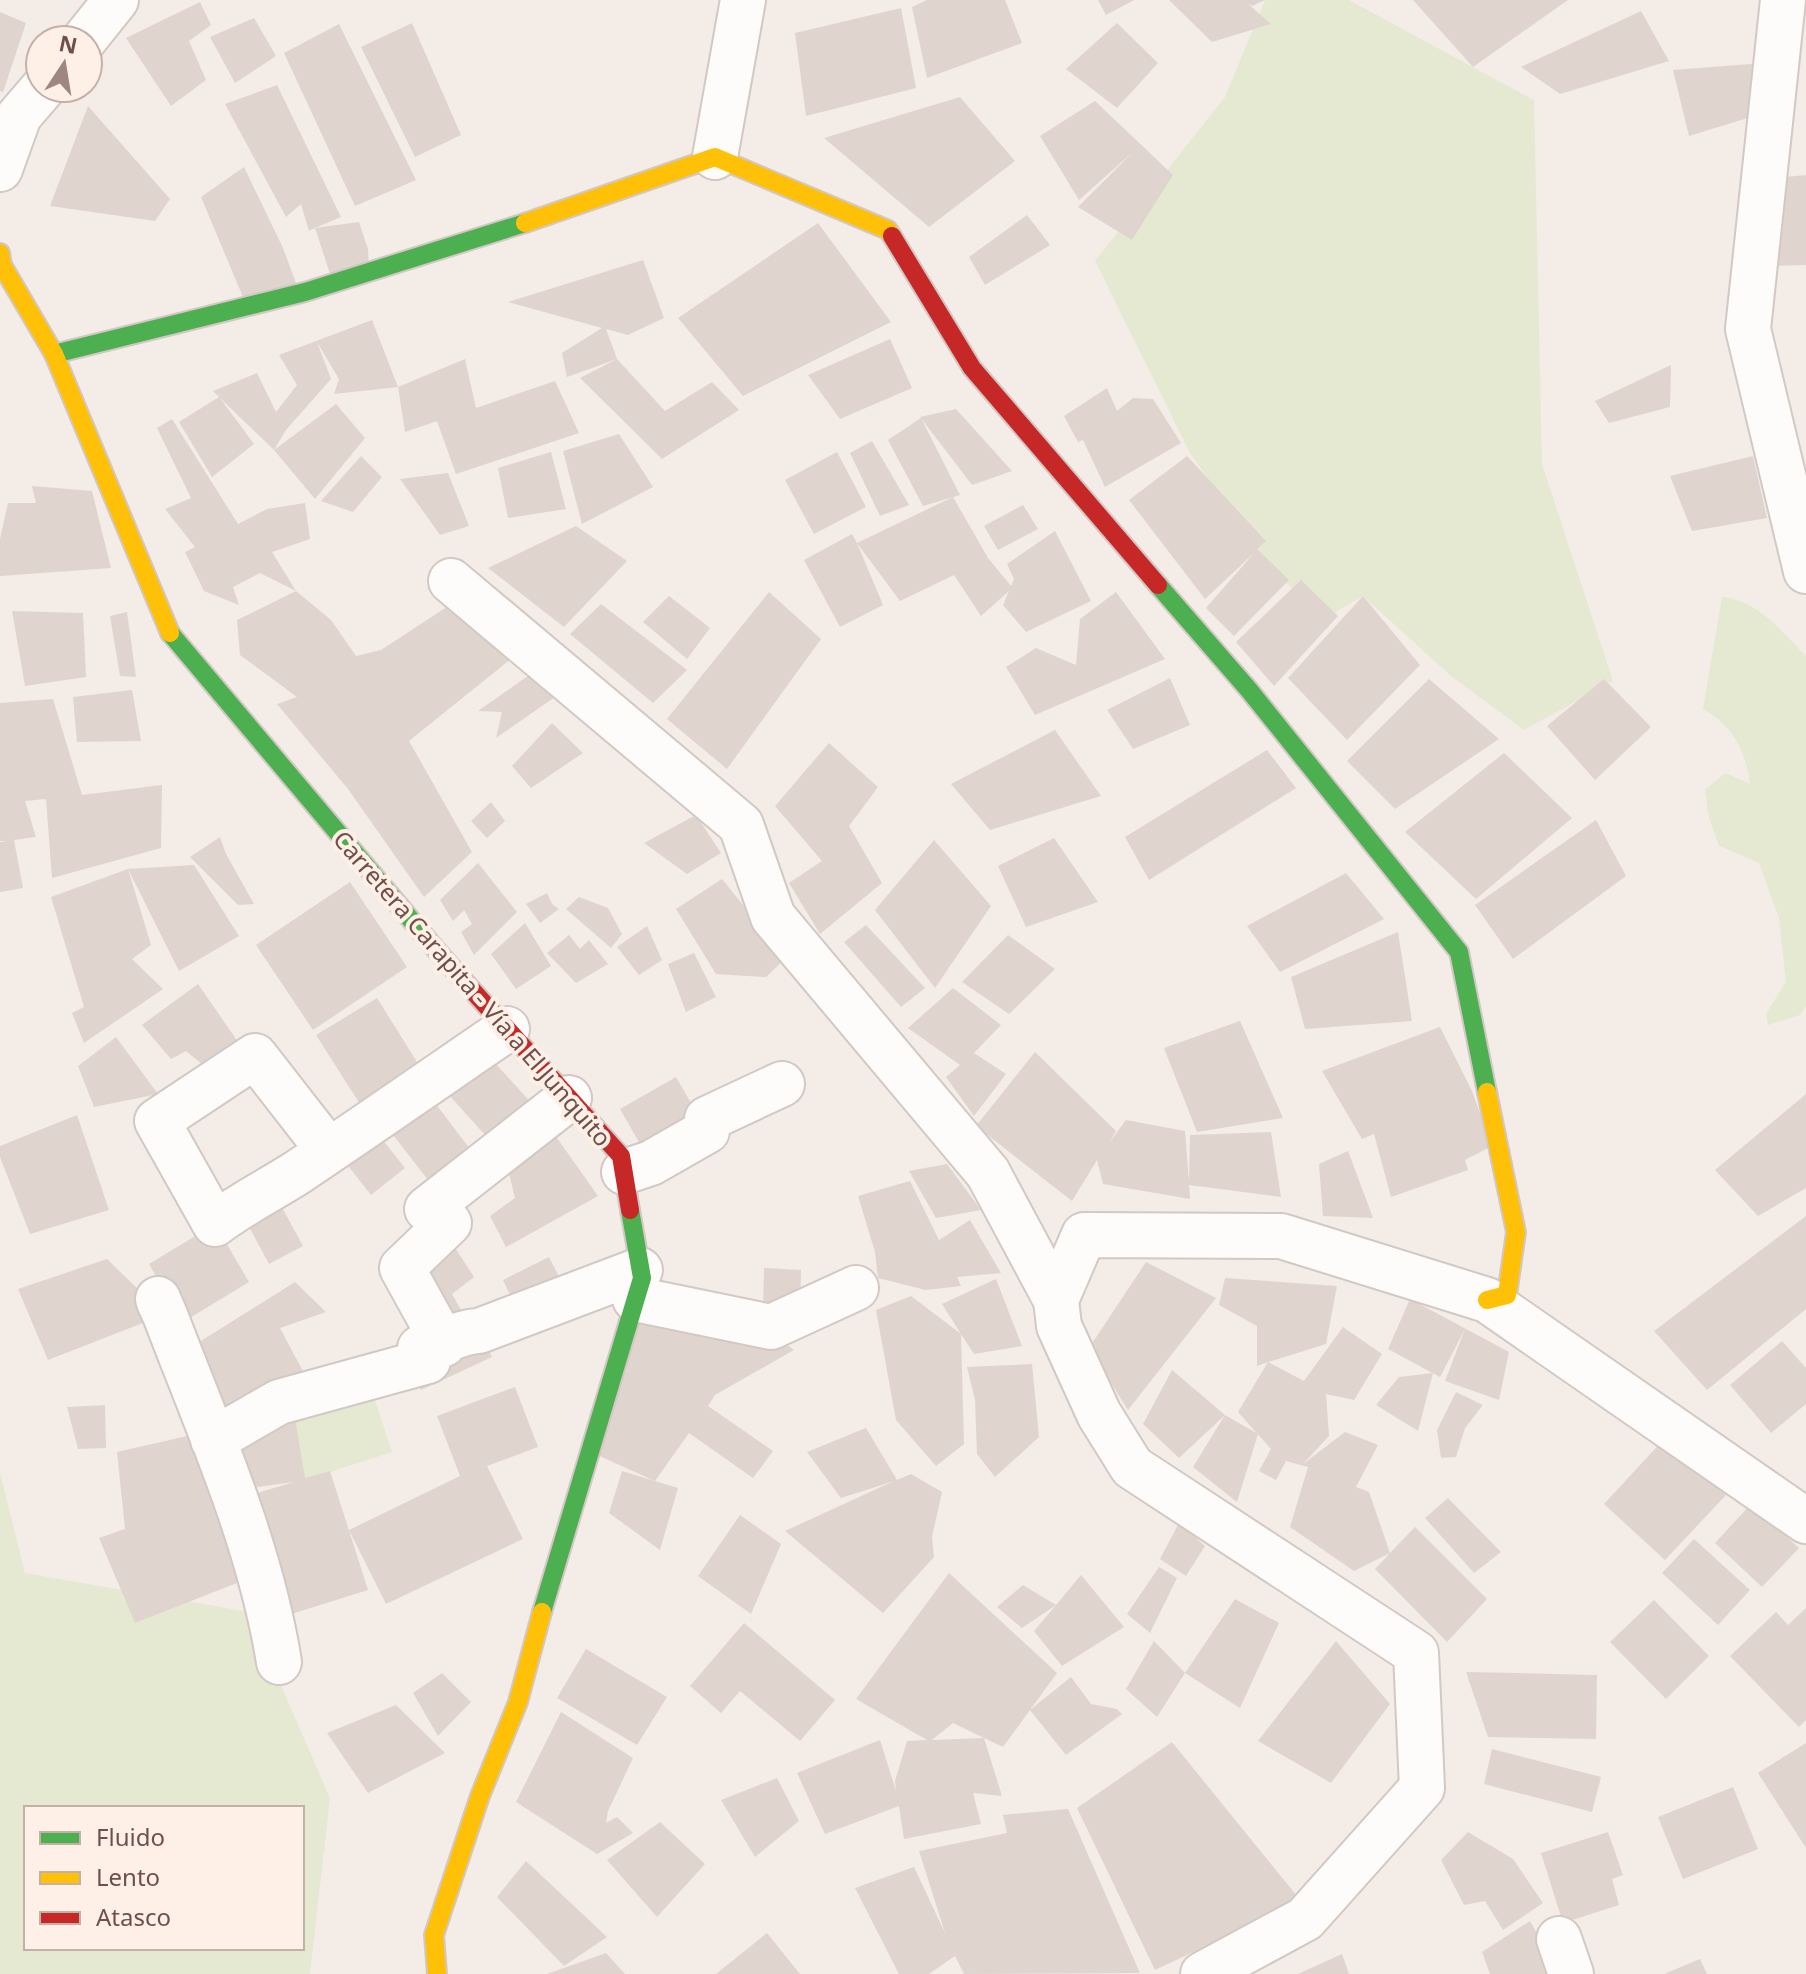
<svg xmlns="http://www.w3.org/2000/svg" width="1806" height="1974" font-family="'Noto Sans',sans-serif">
  <rect width="100%" height="100%" fill="#f4ece7"/>
  <!-- green -->
  <path fill="#e5e9d2" fill-rule="evenodd" d="M1265,0H1349L1534,100L1542,464L1613,681L1524,730L1452,677L1363,596L1320,621L1254,546L1190,453L1095,261L1225,97Z
    M1722,597C1758,600 1781,631 1806,656V1006L1800,1015L1768,1025L1766,1014L1786,982L1779,918L1759,863L1719,846L1709,818L1705,790L1725,773L1750,784C1746,751 1733,726 1703,709Z
    M366,1373L392,1452L305,1480L279,1402Z
    M0,1472L25,1573L249,1612L330,1798L310,1974H0ZM26,1808H302V1948H26Z"/>
  <!-- building -->
  <path fill="#e0d4cf" fill-rule="evenodd" d="M927,0H1005L1022,43L927,78L912,7Z
    M1098,0H1134L1106,15Z
    M1169,0H1265L1252,6L1247,3L1271,24L1212,42Z
    M1413,0H1568L1473,67Z
    M200,2L211,25L189,41L206,80L171,106L126,38Z
    M901,8L916,88L806,116L795,33Z
    M1641,11L1669,61L1560,94L1521,67Z
    M0,12L26,23L3,92L0,91Z
    M254,18L276,56L235,83L210,37Z
    M412,23L461,135L415,157L361,47Z
    M1117,23L1158,63L1117,108L1066,69Z
    M339,24L416,180L355,206L284,53Z
    M1764,63V113L1689,136L1673,70Z
    M277,85L341,217L315,228L359,222L368,249L369,270L334,286L315,228L309,231L301,204L286,217L225,104Z
    M960,97L1015,161L929,227L824,138Z
    M1095,101L1173,175L1132,240L1078,207L1133,152L1079,200L1040,136Z
    M88,106L170,199L155,221L50,206Z
    M244,167L283,248L300,294L248,309L201,197Z
    M1806,175V265L1769,266L1766,179Z
    M1027,215L1050,245L985,285L969,257Z
    M818,223L891,322L743,396L678,318Z
    M643,260L664,318L628,335L606,329L617,359L665,411L712,382L739,410L662,459L580,378L617,359L567,377L562,353L602,328L508,302Z
    M372,320L398,387L334,394L339,379L317,342L331,379L286,430L274,450L336,404L365,438L315,499L274,450L220,398L254,444L212,477L179,422L219,397L213,391L257,373L276,412L297,385L279,355Z
    M890,339L912,388L840,419L808,375Z
    M465,359L476,408L555,381L579,433L456,474L437,421L405,432L398,387Z
    M1671,365L1670,407L1609,423L1595,401Z
    M1107,388L1117,411L1133,398L1153,399L1181,443L1105,487L1083,440L1078,442L1064,416Z
    M956,409L1012,471L972,485L920,417Z
    M921,418L960,495L923,506L888,440Z
    M172,419L238,524L267,509L305,503L310,539L272,552L296,591L331,620L356,656L381,650L459,599L522,650L409,741L472,852L424,897L348,789L277,704L297,697L240,655L237,620L296,591L260,573L233,587L239,605L204,591L185,552L195,547L165,509L191,498L157,428Z
    M619,434L653,487L582,524L563,451Z
    M872,441L909,505L880,516L850,453Z
    M551,452L566,509L508,518L498,468Z
    M837,452L866,507L814,534L785,480Z
    M361,456L382,477L353,512L321,501Z
    M1187,456L1266,541L1257,549L1289,580L1234,636L1206,608L1254,553L1205,599L1129,500Z
    M1753,456L1767,518L1692,531L1670,476Z
    M448,473L469,526L440,535L400,479Z
    M32,486L92,491L111,568L0,576V539L8,503H36Z
    M953,497L988,558L1011,586L1014,579L1007,564L1055,531L1091,601L1026,632L1003,605L1009,591L981,616L954,575L900,601L857,543L883,605L840,627L804,560L852,534L857,543Z
    M1023,505L1038,529L998,550L984,526Z
    M576,526L627,561L564,627L488,568Z
    M1301,580L1338,616L1274,686L1236,642Z
    M769,592L821,639L727,769L667,719Z
    M1116,592L1165,659L1035,715L1006,667L1036,648L1076,665L1080,619Z
    M669,596L710,628L687,659L643,622Z
    M1363,596L1420,665L1347,740L1288,678Z
    M601,604L687,670L653,703L570,634Z
    M12,611L83,613L86,677L25,686Z
    M127,612L136,677L120,676L110,616Z
    M538,669L562,692L496,738L502,712L478,711Z
    M1170,678L1190,725L1133,749L1107,710Z
    M1429,679L1499,739L1395,809L1347,761Z
    M1604,679L1651,727L1595,780L1547,726Z
    M132,690L141,741L77,742L73,697Z
    M53,699L82,795L162,785L161,848L52,878L46,799L25,801L36,837L14,840L23,888L0,892V842L8,841H0V703Z
    M552,723L583,753L531,788L512,766Z
    M1055,730L1101,796L990,830L951,784Z
    M829,743L878,787L849,826L882,883L820,934L789,883L822,861L775,806Z
    M1267,750L1296,788L1149,880L1125,837Z
    M1504,753L1572,818L1476,899L1405,832Z
    M491,802L505,821L487,838L471,821Z
    M696,815L721,853L687,874L644,843Z
    M1596,820L1626,876L1513,959L1475,905Z
    M220,837L226,854L254,904L238,905L190,857Z
    M1054,838L1098,902L1026,927L998,866Z
    M934,840L991,906L935,988L875,910Z
    M478,863L517,912L474,955L461,932L472,924L464,910L453,921L440,900Z
    M194,865L239,936L179,971L128,869L151,945L132,959L163,989L84,1043L72,1013L84,1007L51,897L128,869Z
    M1346,873L1384,919L1280,972L1247,926Z
    M722,879L760,926L797,947L766,977L716,974L676,909Z
    M350,882L407,967L313,1030L256,945Z
    M547,893L552,904L559,909L540,923L526,904Z
    M579,897L608,908L622,934L611,948L566,909Z
    M525,923L551,966L516,989L491,954Z
    M866,925L925,988L901,1007L844,942Z
    M647,926L662,960L639,975L617,947Z
    M1398,932L1412,1021L1305,1029L1291,977Z
    M569,935L580,949L589,940L608,964L576,983L547,953Z
    M1008,935L1055,969L1009,1014L962,982Z
    M694,953L716,997L686,1012L668,964Z
    M198,984L247,1055L221,1080L186,1051L171,1059L142,1025Z
    M953,988L1001,1025L974,1053L1006,1074L974,1116L946,1077L960,1065L908,1028Z
    M377,998L427,1078L367,1115L316,1035Z
    M1240,1021L1283,1118L1197,1132L1164,1048Z
    M1440,1027L1472,1091L1492,1146L1465,1160L1468,1170L1391,1197L1374,1134L1362,1139L1322,1071Z
    M116,1037L158,1094L94,1107L78,1066Z
    M483,1050L547,1120L496,1147L438,1083Z
    M1035,1052L1116,1131L1109,1143L1126,1120L1185,1131L1189,1182L1190,1135L1271,1132L1281,1197L1189,1185L1190,1199L1103,1184L1097,1160L1072,1201L976,1126Z
    M676,1077L707,1131L651,1163L620,1109Z
    M1806,1094V1188L1758,1216L1715,1170Z
    M429,1095L470,1149L428,1180L387,1127Z
    M77,1115L109,1210L30,1234L0,1157V1146Z
    M371,1125L405,1168L371,1195L337,1152Z
    M557,1138L598,1196L506,1247L490,1216L515,1198L507,1165Z
    M1348,1151L1373,1218L1323,1216L1319,1164Z
    M947,1164L981,1210L936,1218L909,1171Z
    M910,1181L939,1240L970,1220L1001,1273L957,1277L961,1286L926,1290L878,1278L875,1252L858,1196Z
    M272,1189L303,1246L269,1264L238,1206Z
    M1806,1216V1309L1707,1390L1654,1331Z
    M215,1224L249,1282L183,1322L149,1264Z
    M443,1229L474,1277L452,1294L473,1331L444,1344L402,1268Z
    M549,1257L565,1288L518,1311L503,1280Z
    M107,1259L139,1290L153,1319L48,1360L18,1289Z
    M1146,1262L1216,1298L1128,1410L1089,1348Z
    M764,1268L801,1270L800,1312H763Z
    M1225,1278L1337,1286L1326,1344L1268,1362L1304,1381L1343,1327L1382,1354L1354,1400L1326,1394L1329,1436L1303,1464L1345,1432L1378,1445L1356,1487L1369,1492L1390,1553L1415,1527L1487,1599L1447,1642L1375,1569L1390,1553L1354,1571L1290,1527L1308,1467L1286,1461L1276,1480L1259,1471L1271,1449L1238,1412L1268,1362L1257,1366V1326L1219,1305Z
    M996,1279L1022,1346L974,1354L961,1334L964,1444L936,1466L896,1420L876,1310L911,1296L961,1334L942,1304Z
    M295,1282L326,1312L280,1328L314,1392L294,1412L305,1478L330,1471L368,1590L272,1620L257,1575L135,1623L99,1538L125,1529L117,1452L209,1431L180,1354ZM294,1482L234,1500L250,1488Z
    M1410,1299L1509,1352L1499,1400L1445,1381L1465,1329L1440,1377L1388,1349Z
    M640,1302L770,1332L794,1350L715,1395L708,1406L773,1451L753,1478L689,1433L655,1481L593,1453Z
    M480,1332L492,1357L421,1390L410,1365Z
    M1782,1341L1806,1368V1404L1771,1433L1730,1385Z
    M1032,1364L1039,1437L995,1477L977,1454L975,1400L967,1367Z
    M1172,1370L1225,1415L1258,1434L1237,1502L1193,1467L1225,1415L1179,1458L1143,1424Z
    M1433,1373L1418,1431L1376,1405L1399,1377Z
    M515,1387L538,1447L487,1466L523,1539L386,1604L349,1530L460,1476L437,1416Z
    M1456,1392L1483,1405L1465,1428L1456,1457L1441,1458L1437,1430Z
    M105,1405L106,1448L78,1449L67,1407Z
    M866,1428L897,1480L911,1474L942,1492L932,1537L934,1557L883,1613L785,1531L894,1481L841,1498L807,1452Z
    M1664,1439L1726,1495L1665,1560L1604,1504Z
    M622,1471L678,1488L660,1550L609,1513Z
    M1448,1498L1501,1552L1474,1573L1425,1518Z
    M1751,1504L1799,1548L1762,1587L1715,1543Z
    M740,1515L781,1544L751,1614L698,1576Z
    M1179,1523L1205,1546L1186,1576L1160,1559Z
    M1694,1539L1750,1590L1718,1625L1662,1573Z
    M1159,1567L1177,1578L1150,1633L1127,1614Z
    M949,1573L1057,1673L1003,1747L984,1738L953,1723L932,1740L984,1738L1002,1796L973,1793L981,1824L904,1839L899,1806L825,1834L797,1773L880,1740L896,1791L895,1781L907,1741L927,1740L856,1699Z
    M1081,1575L1124,1627L1062,1666L1034,1631L1056,1605L1022,1628L997,1607L1023,1585L1056,1605Z
    M1235,1599L1279,1623L1240,1708L1185,1673Z
    M1654,1600L1709,1656L1666,1699L1610,1642Z
    M1806,1608V1720L1799,1727L1730,1656L1776,1612L1788,1625Z
    M744,1623L835,1700L800,1741L740,1691L721,1713L690,1686Z
    M1154,1641L1185,1673L1157,1717L1126,1689Z
    M1336,1641L1390,1704L1331,1783L1258,1741Z
    M586,1649L667,1697L637,1745L557,1698Z
    M1466,1672L1597,1675L1596,1739L1488,1737Z
    M442,1673L471,1702L438,1736L413,1693Z
    M1071,1677L1091,1704L1117,1709L1122,1714L1066,1755L1030,1710Z
    M396,1705L445,1753L368,1793L327,1733Z
    M561,1712L633,1758L608,1811L606,1823L617,1817L633,1833L597,1854L516,1802Z
    M1172,1742L1301,1901L1155,1970L1077,1808Z
    M1806,1743V1848L1758,1773Z
    M1492,1749L1601,1777L1592,1812L1484,1784Z
    M777,1778L799,1821L755,1857L721,1800Z
    M1733,1787L1758,1849L1683,1879L1658,1817Z
    M1068,1809L1140,1973L964,1974L955,1956L929,1974H899L855,1888L914,1867L945,1933L919,1851L1007,1833L1003,1815Z
    M660,1822L705,1864L657,1917L607,1860Z
    M1468,1832L1513,1859L1543,1903L1503,1930L1485,1901L1464,1905L1441,1860Z
    M1608,1832L1623,1875L1612,1879L1619,1905L1563,1923L1541,1853Z
    M526,1861L607,1937L564,1966L497,1897Z
    M1530,1921L1560,1974H1490L1482,1952Z
    M767,1933L800,1974H716Z
    M606,1953L625,1974H547Z
    M1342,1954L1349,1974H1298Z
    M1700,1959L1707,1974H1664Z"/>
  <g fill="none" stroke-linecap="round" stroke-linejoin="round">
    <defs>
      <path id="street" d="M1783,0L1748,329L1806,571
        M84,40L116,0
        M715,157L743,0
        M0,169L19,116L43,88
        M451,581L741,825L773,917L988,1173L1056,1300L1059,1326L1099,1414L1132,1467L1416,1653L1422,1788L1305,1919L1203,1974
        M329,1151L255,1056L157,1121L215,1224C241,1204 270,1190 298,1172C368,1125 437,1077 507,1029
        M624,1172L651,1163L707,1131V1119L782,1084
        M635,1299L771,1327L856,1288
        M1056,1300L1084,1235L1281,1236L1487,1300L1806,1521
        M165,1315L159,1302L158,1299L165,1315C208,1428 260,1543 279,1662
        M444,1344L402,1268L449,1223L427,1209L569,1098
        M213,1440L279,1402L428,1361L420,1348C442,1345 459,1331 479,1331L640,1270
        M1559,1939L1571,1974"/>
      <path id="fast" d="M54,354L305,292L525,223
        M1158,585L1249,690L1459,952L1487,1092
        M170,633L438,952
        M542,1612L642,1278L630,1210"/>
      <path id="slow" d="M525,223L715,157L888,230L892,236
        M0,253L2,265L54,354L170,633
        M1487,1300L1507,1295L1516,1232L1487,1092
        M437,1974L434,1935L480,1796L518,1702L542,1612"/>
      <path id="jam" d="M892,236L972,368L1158,585
        M438,952L621,1156L630,1210"/>
    </defs>
    <!-- street casing -->
    <use href="#street" stroke="#d2c8c4" stroke-width="48"/>
    <!-- fast casing -->
    <use href="#fast" stroke="#d3c7c4" stroke-width="22"/>
    <!-- slow casing -->
    <use href="#slow" stroke="#d3c7c4" stroke-width="22"/>
    <!-- jam casing -->
    <use href="#jam" stroke="#d3c7c4" stroke-width="22"/>
    <!-- street -->
    <use href="#street" stroke="#fdfcfb" stroke-width="44"/>
    <!-- fast -->
    <use href="#fast" stroke="#4caf50" stroke-width="18"/>
    <!-- slow -->
    <use href="#slow" stroke="#ffc107" stroke-width="18"/>
    <!-- jam -->
    <use href="#jam" stroke="#c62828" stroke-width="18"/>
  </g>
  <g text-anchor="middle" dominant-baseline="central" stroke-width="8" stroke-linejoin="round" paint-order="stroke">
    <!-- street labels -->
    <g font-size="24" fill="#704f4a" stroke="#fef0e6">
      <text transform="translate(473 988) rotate(49)">Carretera Carapita - Vía a El Junquito</text>
    </g>
  </g>
  <!-- legend -->
  <rect x="24" y="1806" width="280" height="144" fill="#fef0e6" stroke="#c5b0a8" stroke-width="2"/>
  <rect x="40" y="1832" width="40" height="12" fill="#4caf50" stroke="#c5b0a8" stroke-width="2"/>
  <text x="96" y="1846" font-size="24" fill="#704f4a">Fluido</text>
  <rect x="40" y="1872" width="40" height="12" fill="#ffc107" stroke="#c5b0a8" stroke-width="2"/>
  <text x="96" y="1886" font-size="24" fill="#704f4a">Lento</text>
  <rect x="40" y="1912" width="40" height="12" fill="#c62828" stroke="#c5b0a8" stroke-width="2"/>
  <text x="96" y="1926" font-size="24" fill="#704f4a">Atasco</text>
  <!-- north arrow -->
  <g transform="translate(64 64) rotate(12)"><circle r="38" fill="#fef0e6" stroke="#c5b0a8" stroke-width="2"/>
  <path d="M0-6L14 30L0 20L-14 30Z" fill="#9e8681"/>
  <text y="-12" font-size="22" font-weight="bold" text-anchor="middle" fill="#704f4a">N</text>
  </g>
</svg>
